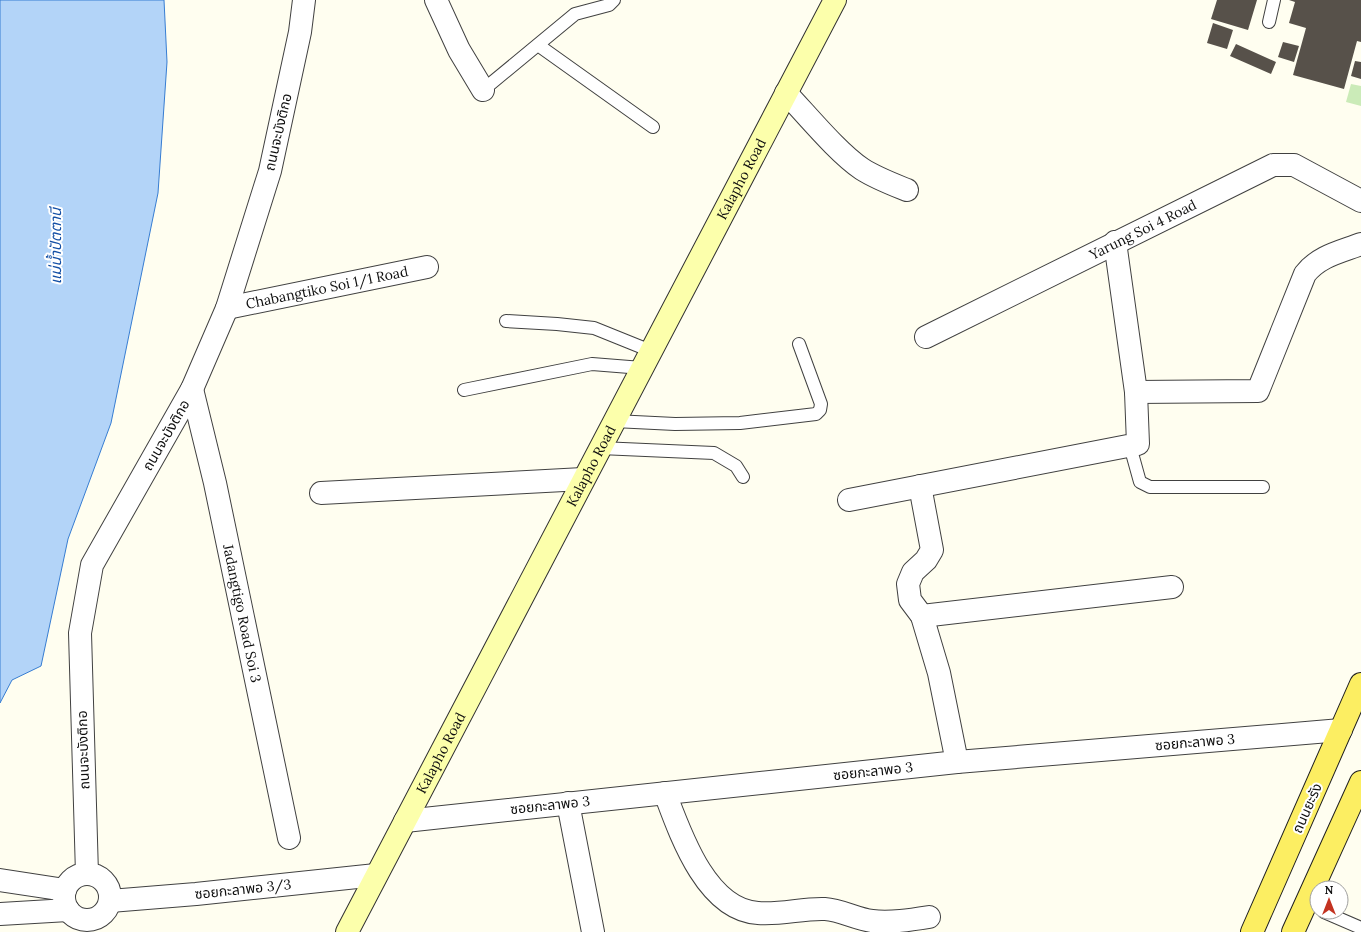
<svg xmlns="http://www.w3.org/2000/svg" width="1361" height="932" font-family="Lora,'Noto Sans Thai',serif">
  <rect width="100%" height="100%" fill="#fffef0"/>
  <!-- green -->
  <path fill="#cbebb8" d="M1351,84L1361,86V106L1346,102Z"/>
  <!-- water -->
  <path fill="#b3d4f8" stroke="#377dd2" d="M0,0H164L167,62L158,193L111,423L68,539L41,666L12,680L0,703Z"/>
  <!-- building -->
  <path fill="#57514a" d="M1217,0H1257L1248,30L1211,19Z
    M1289,0H1361V42L1357,41L1344,89L1293,75L1306,28L1289,23L1295,2Z
    M1213,23L1233,30L1227,49L1207,43Z
    M1283,42L1299,46L1294,62L1278,57Z
    M1236,44L1276,62L1271,74L1230,56Z
    M1355,61L1361,62V79L1351,76Z"/>
  <g fill="none" stroke-linecap="round" stroke-linejoin="round">
    <defs>
      <path id="lane" d="M1269,22L1274,0
        M538,45L653,127
        M483,90L575,14L609,5L614,0
        M506,321L557,324L594,328L651,351
        M464,390L592,364L642,368
        M614,421L675,424L740,423L816,414L820,410L821,404L799,344
        M1130,446L1140,482L1150,487H1263
        M600,448L714,453L736,466L743,477
        M1324,912L1361,928"/>
      <g id="street">
        <path d="M436,0L459,50L483,90"/>
        <path d="M786,93C807,115 838,153 862,169C876,178 892,184 907,190"/>
        <path id="s1" d="M227,308L427,267"/>
        <path id="s2" d="M926,337L1273,165H1294L1361,201"/>
        <path id="s3" d="M192,389L215,483L289,838"/>
        <path d="M1136,392L1258,391L1305,274C1319,256 1340,252 1361,244"/>
        <path d="M920,486L932,550L926,560L913,572L908,584L910,600L922,616L939,673L957,762"/>
        <path d="M321,493L583,479"/>
        <path d="M849,500L1138,444L1136,392L1115,242"/>
        <path d="M922,616L1172,587"/>
        <path d="M665,793C680,833 706,910 758,913C781,915 803,908 825,909C841,910 856,919 872,921C891,923 910,920 929,917"/>
        <path d="M568,803L593,932"/>
        <path d="M405,821L957,762L1341,730"/>
        <circle cx="87" cy="897" r="23"/>
        <path d="M87,874L80,633L92,565L192,389L227,308L270,171L300,32L304,0"/>
        <path d="M0,880L65,890"/>
        <path d="M110,901L196,894L376,875"/>
        <path d="M0,914L68,910"/>
      </g>
      <g id="secondary">
        <path id="s4" d="M347,932L835,0"/>
      </g>
      <path id="primary" d="M1252,932L1361,684
        M1293,932L1361,782"/>
    </defs>
    <!-- lane casing -->
    <use href="#lane" stroke="#414141" stroke-width="14"/>
    <!-- street casing -->
    <use href="#street" stroke="#414141" stroke-width="24"/>
    <!-- secondary casing -->
    <use href="#secondary" stroke="#303030" stroke-width="24"/>
    <!-- primary casing -->
    <use href="#primary" stroke="#1f1f1f" stroke-width="24"/>
    <!-- lane -->
    <use href="#lane" stroke="#fff" stroke-width="12"/>
    <!-- street -->
    <use href="#street" stroke="#fff" stroke-width="22"/>
    <!-- secondary -->
    <use href="#secondary" stroke="#fcffab" stroke-width="22"/>
    <!-- primary -->
    <use href="#primary" stroke="#fcee62" stroke-width="22"/>
  </g>
  <g text-anchor="middle" dominant-baseline="central" stroke-width="4" stroke-linejoin="round" paint-order="stroke">
    <!-- street labels -->
    <g font-size="14" fill="#0e0e0e" stroke="#fff">
      <text transform="translate(278 132) rotate(-77)">ถนนจะบังติกอ</text>
      <text stroke="none"><textPath href="#s4" startOffset="850">Kalapho Road</textPath></text>
      <text stroke="none"><textPath href="#s2" startOffset="242">Yarung Soi 4 Road</textPath></text>
      <text stroke="none"><textPath href="#s1" startOffset="102">Chabangtiko Soi 1/1 Road</textPath></text>
      <text transform="translate(166 435) rotate(-60)">ถนนจะบังติกอ</text>
      <text stroke="none"><textPath href="#s4" startOffset="526">Kalapho Road</textPath></text>
      <text stroke="none"><textPath href="#s3" startOffset="230">Jadangtigo Road Soi 3</textPath></text>
      <text transform="translate(1195 742) rotate(-5)">ซอยกะลาพอ 3</text>
      <text transform="translate(83 750) rotate(-92)">ถนนจะบังติกอ</text>
      <text stroke="none"><textPath href="#s4" startOffset="202">Kalapho Road</textPath></text>
      <text transform="translate(873 771) rotate(-6)">ซอยกะลาพอ 3</text>
      <text transform="translate(550 805) rotate(-6)">ซอยกะลาพอ 3</text>
      <text transform="translate(1307 808) rotate(-66)">ถนนยะรัง</text>
      <text transform="translate(243 889) rotate(-6)">ซอยกะลาพอ 3/3</text>
    </g>
    <!-- water labels -->
    <g font-size="15" font-style="italic" fill="#134fa5" stroke="#fff">
      <text transform="translate(55 246) rotate(-90)">แม่น้ำปัตตานี</text>
    </g>
  </g>
  <!-- north arrow -->
  <g transform="translate(1329 900)"><circle r="19" fill="#ffffff" stroke="#9f9f9f"/>
  <path d="M0-3L7 15L0 10L-7 15Z" fill="#c33221"/>
  <text y="-6" font-size="11" font-weight="bold" text-anchor="middle" fill="#0e0e0e">N</text>
  </g>
</svg>
